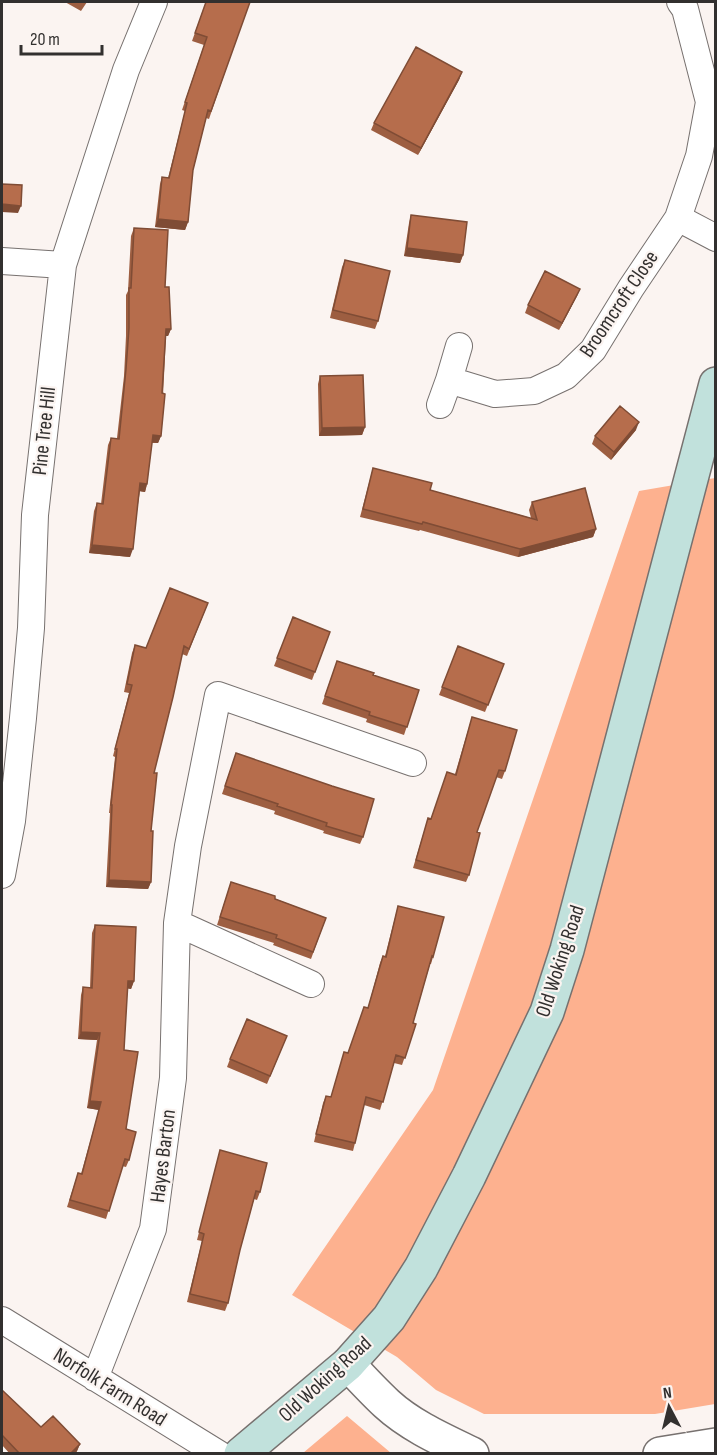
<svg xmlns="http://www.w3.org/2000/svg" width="717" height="1455" font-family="'Sofia Sans Condensed',sans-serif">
  <rect width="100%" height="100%" fill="#fbf4f1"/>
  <!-- green -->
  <path fill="#fdb18f" d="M715,478V1404L655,1414H484L436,1390L397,1357L292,1295L433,1090L639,491Z
    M347,1416L391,1453H303Z"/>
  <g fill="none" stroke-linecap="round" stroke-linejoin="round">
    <defs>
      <path id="minor" d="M678,218L716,238
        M2,261L63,265
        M449,380L495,394L534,391L566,376L593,350L631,288L678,218L699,156L709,102L685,9L680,2
        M440,405L449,380L459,346
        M2,875L12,821L23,718L31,628L35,515L63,265L126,70L154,2
        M177,923L311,984
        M2,1320L219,1454
        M95,1378L153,1229L173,1078L177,923L188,846L218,695L413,763"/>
      <path id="tertiary" d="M348,1364C361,1378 374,1392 387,1404C411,1426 443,1440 472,1454
        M660,1454L716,1445"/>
      <path id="secondary" d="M241,1454L348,1364L389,1318L421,1268L469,1176L547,1012L567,950L716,384"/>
    </defs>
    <!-- minor casing -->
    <use href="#minor" stroke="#77716f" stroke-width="28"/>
    <!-- tertiary casing -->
    <use href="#tertiary" stroke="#77716f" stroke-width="36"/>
    <!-- secondary casing -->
    <use href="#secondary" stroke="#77716f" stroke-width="36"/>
    <!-- minor -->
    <use href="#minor" stroke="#fff" stroke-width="26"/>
    <!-- tertiary -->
    <use href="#tertiary" stroke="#fff" stroke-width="33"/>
    <!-- secondary -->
    <use href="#secondary" stroke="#c1e1dc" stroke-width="33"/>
  </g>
  <!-- wall -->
  <path fill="#9d5e41" d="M65,2H87L81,11Z
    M206,2H249L209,119L206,118L193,170L188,222L185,230L155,227L160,184L162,177L168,178L185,111L182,110L204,45L192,41Z
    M462,72L459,80L418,155L371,130L374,123Z
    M411,215L463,255L460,263L404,256L409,223Z
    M134,228L165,287L171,329L168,336H166L161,436L158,443H152L147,484L145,492L140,491L130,557L89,553L94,511L97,503L101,504L108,445L111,438H117L124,376L126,336V295L128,291L131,236Z
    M345,260L378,321L375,329L330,318L342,267Z
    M580,289L577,296L559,330L525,313L528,305Z
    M320,376L365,427L362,435L319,436L318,384Z
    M636,430L611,460L592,444L595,436Z
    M373,468L430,490L531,518L529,510L532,502L596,529L593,537L518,557L420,530L419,531L360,517Z
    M208,603L187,656L182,654L154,773L151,831V882L148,889L106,887L110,813H109L115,757L113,756L129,693L124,692L132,653L135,645L146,648Z
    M293,617L330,632L312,680L274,666Z
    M458,646L504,664L485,712L439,695Z
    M337,661L373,675L419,690L404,735L366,722L367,719L322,704Z
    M472,717L505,771L502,779L496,777L477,832L469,875L466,882L413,868L428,818L431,819L455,774Z
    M236,753L363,837L360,844L323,833L324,831L274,814L275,811L222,794Z
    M231,882L326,918L311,959L273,945L274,943L217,925Z
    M398,906L433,957L431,964H430L413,1023L416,1024L402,1065L394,1063L380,1110L364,1105L355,1143L353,1151L314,1142L323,1103L326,1096L331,1097L344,1052L348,1053L368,1008L380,963L383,956H385Z
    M95,925L134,981L131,989L127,988L124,1050L126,1129L129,1160L126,1167L122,1166L106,1219L67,1207L78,1173L81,1174L99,1110L87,1108L97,1040L78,1039L81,995L83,987L90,988L92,933Z
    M287,1036L267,1084L227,1067L230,1059Z
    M220,1150L260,1192L257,1200L254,1199L240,1250L228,1303L225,1311L187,1302L202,1241L197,1240Z
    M2,1390L41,1427L80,1444L77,1451L75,1454H10L2,1445Z"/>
  <!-- shaded-wall -->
  <path fill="#7f4c35" d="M462,72L459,80L418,155L421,148Z
    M2,204L21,206L18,213L2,212Z
    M158,219L188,222L185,230L155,227Z
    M407,248L463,255L460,263L404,256Z
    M580,289L577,296L559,330L562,323Z
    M166,329H171L168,336H163Z
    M639,422L636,430L611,460L614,452Z
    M365,427L362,435L319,436L322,428Z
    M153,435L161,436L158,443L150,442Z
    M140,483L147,484L145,492L138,491Z
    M596,529L593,537L518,557L520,549Z
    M92,545L133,549L130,557L89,553Z
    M109,880L151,882L148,889L106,887Z
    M128,981H134L131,989L125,988Z
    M81,1032L100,1033L97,1040L78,1039Z
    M90,1101L101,1102L99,1110L87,1108Z
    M80,1444L77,1451L75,1454H70Z"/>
  <!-- building -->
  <path fill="#b66d4c" stroke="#7f4c35" stroke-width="1.5" d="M206,2H250L211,111L208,110L193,170L188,222L158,219L162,177L169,178L187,103L185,102L207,37L195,33Z
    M416,47L462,72L421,148L374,123Z
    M2,184L22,185L21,206L2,204Z
    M411,215L467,222L463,255L407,248Z
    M134,228L168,230L165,287H169L171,329H166L162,393L165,394L161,436L153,435L147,484L140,483L133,549L92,545L97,503L103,504L111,438L119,439L126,369L129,328V288H131Z
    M345,260L390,271L378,321L333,310Z
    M545,271L580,289L562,323L528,305Z
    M363,375L365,427L322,428L320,376Z
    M620,406L639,422L614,452L595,436Z
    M373,468L432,483L430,490L537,520L532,502L585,488L596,529L520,549L423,522L422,524L363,509Z
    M170,588L208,603L189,649L184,646L173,697L154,773H157L151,831H153L151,882L109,880L112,805H111L117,749H115L132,685L127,684L135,645L146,648Z
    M293,617L330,632L315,672L277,658Z
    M458,646L504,664L488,705L442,687Z
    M337,661L374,673L373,675L419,690L407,727L369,715L370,712L325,696Z
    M472,717L517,730L505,771L499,770L477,832L480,833L469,875L416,860L428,818L431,819L447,772L456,775Z
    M236,753L332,786L374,799L363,837L326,826L327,823L277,806L278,804L225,786Z
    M231,882L275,896V899L326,918L313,952L276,938L277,935L220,917Z
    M398,906L444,917L433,957L432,956L413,1023L416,1024L405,1058L396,1055L383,1102L366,1097L355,1143L316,1134L326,1096L331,1097L344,1052L348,1053L364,1007L368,1008L383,956L386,957Z
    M95,925L136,927L134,981H128L124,1050L138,1052L126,1129L136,1132L129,1160L125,1159L109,1211L70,1200L78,1173L82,1174L101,1102L90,1101L100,1033L81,1032L83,987L92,988Z
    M247,1019L287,1036L270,1076L230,1059Z
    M220,1150L267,1163L260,1192L256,1191L240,1250L228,1303L190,1294L204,1234L199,1232Z
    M2,1390L41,1427L53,1416L80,1444L70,1454H20L2,1435Z"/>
  <g text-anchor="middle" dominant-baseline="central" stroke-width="4.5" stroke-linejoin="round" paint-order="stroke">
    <!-- street labels -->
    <g font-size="21" fill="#32302f" stroke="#fbf4f1">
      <text transform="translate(619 304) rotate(-56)">Broomcroft Close</text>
      <text transform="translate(44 431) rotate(-84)">Pine Tree Hill</text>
      <text transform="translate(560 961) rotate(-72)">Old Woking Road</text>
      <text transform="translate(163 1156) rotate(-83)">Hayes Barton</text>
      <text transform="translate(325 1379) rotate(-42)">Old Woking Road</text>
      <text transform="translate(110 1387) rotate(32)">Norfolk Farm Road</text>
    </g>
  </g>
  <!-- border -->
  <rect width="717" height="1455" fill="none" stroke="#32302f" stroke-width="6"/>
  <!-- north arrow -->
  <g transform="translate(669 1407) rotate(353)" stroke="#fbf4f1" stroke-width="4.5" paint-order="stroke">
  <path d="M0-4.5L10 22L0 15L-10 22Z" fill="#32302f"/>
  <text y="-9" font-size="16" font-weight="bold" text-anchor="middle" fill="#32302f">N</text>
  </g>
  <!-- scale -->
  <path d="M21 45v9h81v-9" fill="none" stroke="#32302f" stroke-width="3"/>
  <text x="30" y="45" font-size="18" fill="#32302f" stroke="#fbf4f1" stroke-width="4.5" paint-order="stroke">20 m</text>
</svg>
